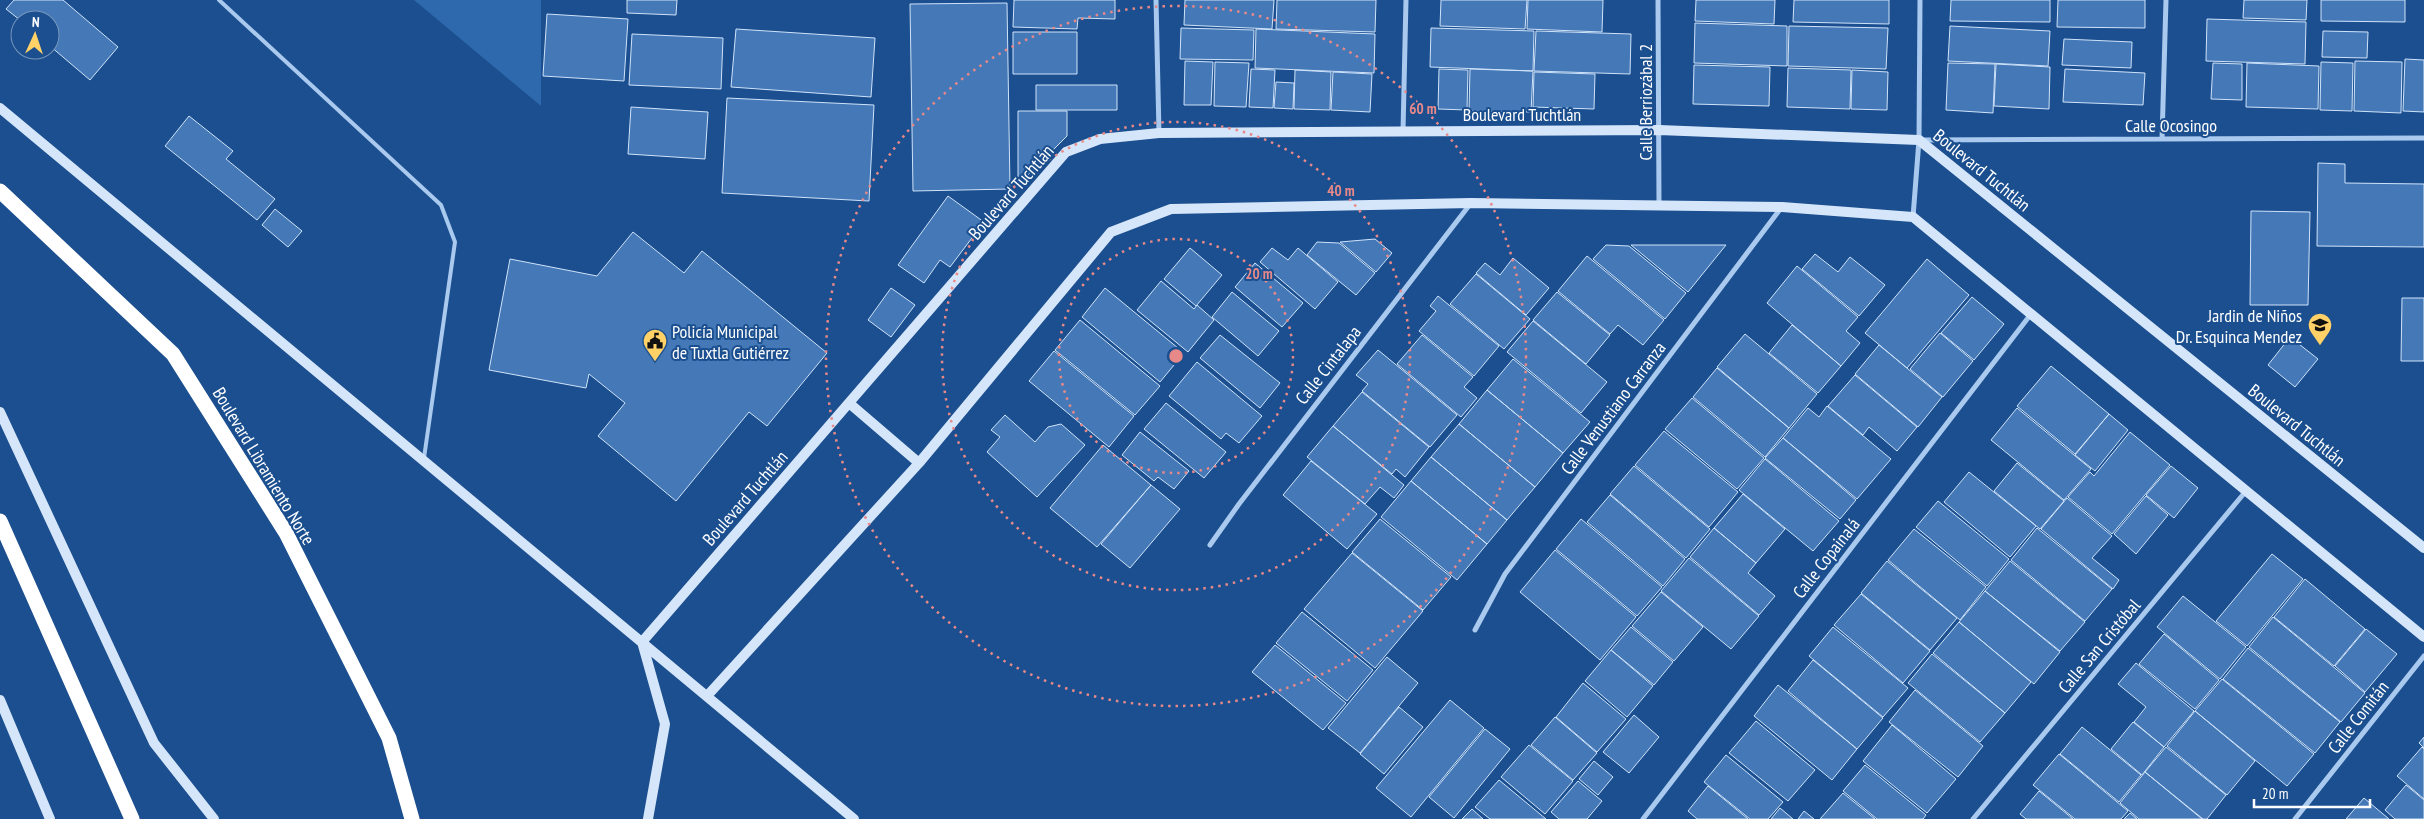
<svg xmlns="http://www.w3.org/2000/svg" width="2424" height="819" font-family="'PT Sans Narrow',sans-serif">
  <rect width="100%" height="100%" fill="#1b4f8f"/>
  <!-- green -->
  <path fill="#2e69ad" d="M414,0H541V106Z"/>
  <!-- building -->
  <path fill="#4478b7" stroke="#cfe3fa" d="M14,0H63L118,47L90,80L50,46V20H20L6,9Z
    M627,0H677L676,15L627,13Z
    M1014,0H1115V19L1078,18L1077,29L1013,27Z
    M1185,0H1274L1272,29L1184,25Z
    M1277,0H1376L1375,32L1276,29Z
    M1441,0H1527L1525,29L1440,26Z
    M1528,0H1603L1602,32L1527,29Z
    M1696,0H1775L1774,24L1695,21Z
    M1794,0H1889V24L1793,22Z
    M1951,0H2050V22L1950,21Z
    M2058,0H2145V28L2057,27Z
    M2244,0H2307L2306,20L2243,18Z
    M2321,0H2405V22L2321,21Z
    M1007,3L1010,189L913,191L910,4Z
    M547,14L628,19L624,81L543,76Z
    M2207,19L2306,22L2305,64L2206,61Z
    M1695,23L1787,26V66L1694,63Z
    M1789,26L1888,28L1886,69L1788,66Z
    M1950,26L2050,31L2048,66L1948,61Z
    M1181,28L1254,30L1253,60L1180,59Z
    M1431,28L1534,31L1533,71L1430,67Z
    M736,29L875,38L871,97L731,87Z
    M1256,29L1375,34L1374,73L1255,68Z
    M1536,31L1631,34L1630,74L1534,71Z
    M2323,31L2368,32L2367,58L2322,57Z
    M1013,32H1077V74H1013Z
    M632,34L723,38L721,89L629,85Z
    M2064,39L2132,42L2131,68L2062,65Z
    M2405,59L2424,60V112L2403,111Z
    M1185,61L1213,62L1211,105H1184Z
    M2355,61L2402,62L2401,113L2354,111Z
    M1215,62L1249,63L1246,107L1214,106Z
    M2321,62L2353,63L2352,111L2320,110Z
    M1948,63L1995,64L1993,113L1946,110Z
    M2213,63L2242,64V100L2211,99Z
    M2247,63L2319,66L2318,109L2246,107Z
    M1996,64L2050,67L2049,109L1994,106Z
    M1694,65L1770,67L1769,106L1693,104Z
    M1788,68L1851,70L1850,109L1787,107Z
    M1251,69L1275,70L1273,108L1249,107Z
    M1439,69L1468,70L1467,110L1438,109Z
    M1470,69L1533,71L1531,112L1469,111Z
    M2065,69L2145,73L2143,105L2063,102Z
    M1295,70L1331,72L1330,110L1294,109Z
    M1852,70L1888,72L1887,110L1851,109Z
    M1333,72L1372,74L1370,112L1331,110Z
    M1534,72L1595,74L1594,109L1533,107Z
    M1276,82L1294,83L1293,109L1274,108Z
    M1036,85H1117V110H1036Z
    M727,98L874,105L869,201L722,193Z
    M631,107L708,112L705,159L628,154Z
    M1018,111H1067V136L1018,185Z
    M189,116L233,151L226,159L275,199L257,220L165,146Z
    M2318,163L2345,164V183L2424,184V247L2317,246Z
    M948,196L984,222L950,267L940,260L924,283L898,265Z
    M275,209L302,231L288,247L262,225Z
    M2251,211L2310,212L2308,305H2250Z
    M633,232L684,273L702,251L827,353L767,426L749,412L676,501L598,436L625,403L589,374L586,388L489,370L510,259L597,276Z
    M1375,239L1392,253L1376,272L1340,242Z
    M1317,242L1339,243L1375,273L1356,295L1307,255Z
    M1606,245L1629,246L1686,293L1665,319L1593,259Z
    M1631,245H1726L1688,292Z
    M1190,248L1222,275L1196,306L1164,279Z
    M1272,248L1288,260L1298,248L1338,282L1315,309L1260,262Z
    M1815,254L1838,272L1850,257L1885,285L1859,316L1802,269Z
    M1587,256L1664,320L1643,345L1618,325L1610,334L1558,291Z
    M1513,258L1549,288L1526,315L1476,273L1485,263L1500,275Z
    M1927,259L1969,295L1907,368L1865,333Z
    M1255,263L1303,303L1282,327L1235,287Z
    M1797,266L1858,317L1846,331L1860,343L1841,366L1767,303Z
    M1476,274L1530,319L1504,349L1450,304Z
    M1161,281L1194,309L1197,305L1214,320L1188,352L1137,310Z
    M891,288L915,305L891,337L868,320Z
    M1105,288L1184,353L1160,382L1082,317Z
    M1232,292L1279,331L1258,356L1212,317Z
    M1557,292L1610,335L1586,364L1533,320Z
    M1438,296L1499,346L1474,376L1419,331L1436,311L1430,306Z
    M1972,297L2004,324L1974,360L1941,333Z
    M2402,298H2424V361H2401Z
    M1080,320L1160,386L1135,415L1055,350Z
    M1533,321L1607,382L1581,413L1507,352Z
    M1792,325L1841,366L1818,393L1769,353Z
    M1940,333L1973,361L1943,397L1910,369Z
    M1745,334L1817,394L1789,428L1717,367Z
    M1220,335L1280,383L1260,408L1200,358Z
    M1422,335L1473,377L1464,387L1477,398L1461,417L1397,364Z
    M2290,337L2318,359L2295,387L2268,365Z
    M1879,345L1942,397L1918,427L1855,374Z
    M1378,350L1457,415L1430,447L1362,391L1368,384L1356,375Z
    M1054,351L1134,416L1109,447L1029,381Z
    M1513,359L1590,422L1563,453L1487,390Z
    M1197,362L1262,416L1239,443L1226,433L1221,439L1169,396Z
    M2051,366L2109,414L2075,454L2017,406Z
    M1717,368L1789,428L1765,457L1693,397Z
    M1855,375L1917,427L1897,451L1869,427L1863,435L1828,406Z
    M1487,390L1563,453L1535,487L1459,424Z
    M1362,392L1429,447L1405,477L1396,469L1392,474L1333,426Z
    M1692,398L1764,458L1737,489L1665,429Z
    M1166,403L1226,452L1204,478L1144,429Z
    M1827,406L1891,459L1857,499L1783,438L1808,408L1819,417Z
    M2017,408L2091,469L2064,500L1991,440Z
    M2109,414L2128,430L2095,471L2075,455Z
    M1005,415L1035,442L1048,427L1061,424L1085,445L1037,497L987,452L1000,437L991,430Z
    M1459,424L1535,487L1507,520L1431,457Z
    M1333,426L1404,485L1394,498L1380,487L1365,504L1307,457Z
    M1664,431L1738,492L1709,527L1635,465Z
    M1140,432L1189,471L1174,489L1158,477L1154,481L1122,455Z
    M2130,432L2170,465L2112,534L2068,497L2090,472L2094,476Z
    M1783,438L1856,500L1840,519L1765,458Z
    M1103,445L1151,485L1097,547L1050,508Z
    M1431,457L1507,520L1487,544L1411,481Z
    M1765,459L1839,521L1813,551L1739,490Z
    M1311,461L1377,514L1347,549L1283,495Z
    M2017,463L2064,501L2040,529L1994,491Z
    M1634,466L1710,529L1686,558L1610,494Z
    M2171,466L2198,488L2174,518L2146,495Z
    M1969,472L2036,526L2010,557L1944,502Z
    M1411,481L1487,544L1457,580L1381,517Z
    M1151,485L1180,509L1130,568L1101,544Z
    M1743,494L1785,529L1756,563L1714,528Z
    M1610,495L1685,559L1663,586L1587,522Z
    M2146,496L2168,515L2136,554L2114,534Z
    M2067,498L2112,536L2092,558L2119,580L2113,589L2041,529Z
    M1938,501L2009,559L1987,586L1916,527Z
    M1380,519L1451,577L1423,610L1352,552Z
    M1581,519L1662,587L1637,616L1556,549Z
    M1714,528L1756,563L1748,573L1775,596L1759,615L1690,557Z
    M2037,528L2112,589L2085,621L2011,560Z
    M1914,529L1986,587L1960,620L1888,560Z
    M1555,550L1636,617L1600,660L1520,592Z
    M1352,553L1423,611L1375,668L1304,609Z
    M2272,554L2303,579L2247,646L2216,621Z
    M1689,558L1759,616L1731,649L1661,591Z
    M1887,561L1957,618L1930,650L1861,593Z
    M2010,561L2085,622L2060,651L1985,591Z
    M2305,579L2365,629L2334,666L2274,617Z
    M1985,591L2060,652L2034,684L1959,622Z
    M1661,592L1703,627L1674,661L1632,626Z
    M1861,594L1930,651L1903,683L1834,625Z
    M2183,596L2246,647L2220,679L2157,627Z
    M1302,612L1373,670L1347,701L1276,643Z
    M2273,617L2365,693L2341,722L2249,647Z
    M1959,622L2031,682L2005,713L1933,653Z
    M1631,627L1673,662L1654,685L1611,650Z
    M1833,627L1908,688L1883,717L1809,656Z
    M2366,629L2397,654L2365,692L2335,666Z
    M2164,634L2219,680L2195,709L2139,664Z
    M1275,645L1346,703L1323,730L1252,672Z
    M2248,648L2340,722L2315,753L2223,679Z
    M1611,650L1653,686L1627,717L1585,681Z
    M1932,654L2005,713L1980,742L1908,683Z
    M1387,657L1418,683L1360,753L1328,728Z
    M1813,660L1883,718L1857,749L1788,691Z
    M2136,663L2194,711L2164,747L2134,722L2146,707L2118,684Z
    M2222,679L2314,754L2287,786L2195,711Z
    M1583,683L1626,719L1597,752L1556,717Z
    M1778,685L1857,749L1832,780L1754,716Z
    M1915,690L1983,746L1958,777L1889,722Z
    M1450,700L1484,728L1411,817L1376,788Z
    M1399,707L1423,727L1384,774L1360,754Z
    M2195,711L2255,761L2227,795L2167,746Z
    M1634,715L1659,737L1629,773L1603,752Z
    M1555,717L1597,753L1573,780L1531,745Z
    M1756,721L1815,770L1788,801L1729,753Z
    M2133,722L2164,747L2142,775L2111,749Z
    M1892,725L1956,779L1927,813L1863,761Z
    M2082,727L2141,775L2119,802L2060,754Z
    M1485,729L1510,749L1454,818L1429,797Z
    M2424,737V748L2419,743Z
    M1529,745L1573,781L1545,814L1501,777Z
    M2166,747L2226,795L2207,819H2203L2145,772Z
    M2422,747L2424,749V799L2397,776Z
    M2059,754L2128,811L2121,819H2075L2033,785Z
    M1726,755L1783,802L1768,819H1750L1704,782Z
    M1594,761L1613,777L1598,795L1579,779Z
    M1865,765L1926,815L1923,819H1877L1843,791Z
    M2145,772L2202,819H2139L2120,803Z
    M1499,780L1546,819H1490L1475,807Z
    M1578,781L1602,801L1587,819H1559L1551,812Z
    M2406,785L2424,800V819H2395L2385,810Z
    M1708,786L1748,819H1697L1688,811Z
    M2039,791L2073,819H2026L2020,814Z
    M1843,793L1875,819H1820Z
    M2364,798L2389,819H2346Z
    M1780,808L1793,819H1771Z
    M1472,809L1483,819H1462Z
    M1804,811L1814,819H1798Z
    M2130,813L2137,819H2124Z"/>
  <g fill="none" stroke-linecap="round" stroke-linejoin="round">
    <!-- lane -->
    <path stroke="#a9c9ee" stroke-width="4" d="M219,0L441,205L455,242L424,458"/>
    <!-- street -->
    <path stroke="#a9c9ee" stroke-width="5" d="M1156,0L1159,133
      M1658,0L1659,205
      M1403,131L1406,0
      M2162,139L2166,0
      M1922,140L2424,138
      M1913,217L1919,140L1920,0
      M1210,545L1239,504L1471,203
      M1475,630L1505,574L1781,208
      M1643,819L2031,314
      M1973,819L2246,491
      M2295,819L2424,656"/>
    <!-- secondary -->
    <path stroke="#d6e6fa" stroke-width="10" d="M0,108L854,819
      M849,403L919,463
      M0,412L154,743L214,819
      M707,696L919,463L1111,232L1171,209L1471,203L1782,207L1913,217L2424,637
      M0,700L50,819
      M648,819L665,724L642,642L1066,152L1100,139L1159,133L1659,130L1919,140L2424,548"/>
    <!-- highway -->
    <path stroke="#fff" stroke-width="15" d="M0,191L173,354L286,533L389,738L412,819
      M0,521L132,819"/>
  </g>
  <!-- distance rings -->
  <g fill="none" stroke="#e88989" stroke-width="2.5" stroke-dasharray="2.5 5">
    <circle cx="1176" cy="356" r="117"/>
    <circle cx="1176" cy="356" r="234"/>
    <circle cx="1176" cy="356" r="350"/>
  </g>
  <!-- icons -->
  <defs>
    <symbol id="school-pin" viewBox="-11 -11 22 30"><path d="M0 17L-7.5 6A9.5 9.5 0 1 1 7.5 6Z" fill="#ffd166" stroke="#1b4f8f"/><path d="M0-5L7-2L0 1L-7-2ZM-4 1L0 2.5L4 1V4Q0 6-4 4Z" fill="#111"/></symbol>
    <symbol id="civic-pin" viewBox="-11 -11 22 30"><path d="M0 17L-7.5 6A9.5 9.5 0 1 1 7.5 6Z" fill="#ffd166" stroke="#1b4f8f"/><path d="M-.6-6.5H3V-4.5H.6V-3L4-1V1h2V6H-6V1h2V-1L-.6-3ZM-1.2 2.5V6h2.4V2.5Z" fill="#111"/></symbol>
  </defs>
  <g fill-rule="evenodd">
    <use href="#school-pin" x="2306" y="311" width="28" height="38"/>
    <use href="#civic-pin" x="641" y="327" width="28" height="38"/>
  </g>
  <g text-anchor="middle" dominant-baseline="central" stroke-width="4" stroke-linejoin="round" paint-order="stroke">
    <!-- street labels -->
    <g font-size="18" fill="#fff" stroke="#1b4f8f">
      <text transform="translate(1645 102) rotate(-90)">Calle Berriozábal 2</text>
      <text x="1522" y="114">Boulevard Tuchtlán</text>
      <text x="2171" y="125">Calle Ocosingo</text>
      <text transform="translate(1982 170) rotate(39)">Boulevard Tuchtlán</text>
      <text transform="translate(1011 192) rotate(-49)">Boulevard Tuchtlán</text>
      <text transform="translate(1328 365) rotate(-52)">Calle Cintalapa</text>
      <text transform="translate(1613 408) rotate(-53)">Calle Venustiano Carranza</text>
      <text transform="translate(2297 425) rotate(39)">Boulevard Tuchtlán</text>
      <text transform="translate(264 466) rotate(59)">Boulevard Libramiento Norte</text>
      <text transform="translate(745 498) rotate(-49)">Boulevard Tuchtlán</text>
      <text transform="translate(1826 558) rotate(-52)">Calle Copainalá</text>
      <text transform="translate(2099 646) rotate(-50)">Calle San Cristóbal</text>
      <text transform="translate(2358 717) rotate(-52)">Calle Comitán</text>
    </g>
    <!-- poi labels -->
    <g font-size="18" fill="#fff" stroke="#1b4f8f" text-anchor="end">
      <text x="2302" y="315">Jardin de Niños<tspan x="2302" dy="21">Dr. Esquinca Mendez</tspan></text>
      <text x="672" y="331" text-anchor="start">Policía Municipal<tspan x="672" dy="21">de Tuxtla Gutiérrez</tspan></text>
    </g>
  </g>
  <circle cx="1176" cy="356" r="8" fill="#e88989" stroke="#1b4f8f" stroke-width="2.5"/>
  <g font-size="15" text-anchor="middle" font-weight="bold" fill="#e88989" stroke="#1b4f8f" stroke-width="4" stroke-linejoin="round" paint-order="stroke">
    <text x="1423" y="114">60 m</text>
    <text x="1341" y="196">40 m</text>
    <text x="1259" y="279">20 m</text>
  </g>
  <!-- north arrow -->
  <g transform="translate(35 35) rotate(3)"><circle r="24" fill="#1b4f8f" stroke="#7695bc"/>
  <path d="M0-4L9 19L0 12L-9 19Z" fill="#ffd166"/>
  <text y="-8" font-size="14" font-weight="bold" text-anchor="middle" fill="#ffffff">N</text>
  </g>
  <!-- scale -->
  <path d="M2254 799v8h116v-8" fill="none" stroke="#ffffff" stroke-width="2.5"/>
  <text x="2262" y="799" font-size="15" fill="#ffffff" stroke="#1b4f8f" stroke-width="4" paint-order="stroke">20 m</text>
</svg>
